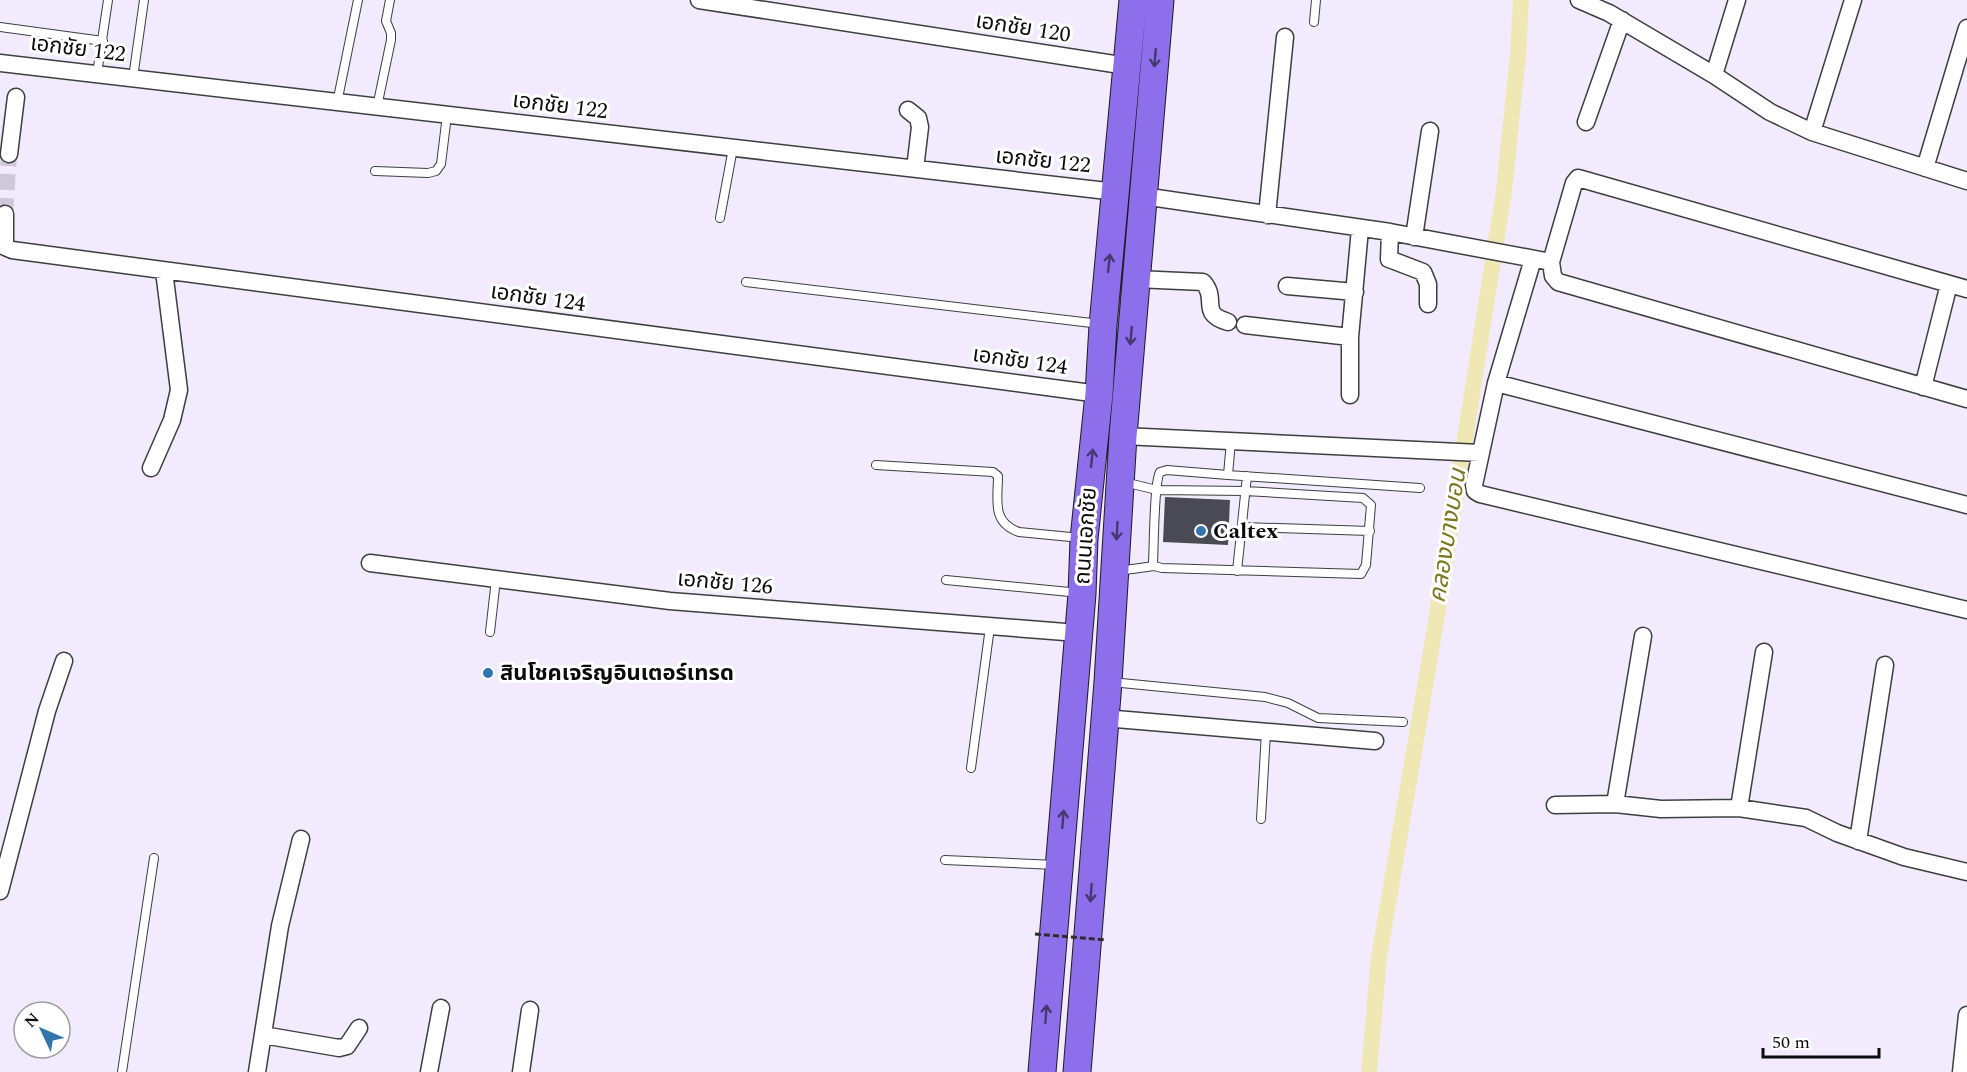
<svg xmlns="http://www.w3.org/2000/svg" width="1967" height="1072" font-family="Spectral,'Noto Sans Thai',serif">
  <rect width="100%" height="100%" fill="#f1ebfd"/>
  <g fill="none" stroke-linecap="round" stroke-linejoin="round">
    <!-- canal -->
    <path stroke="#efe8b5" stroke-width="16" d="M1369,1072L1379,957L1435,628L1504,191L1518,54L1521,0"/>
  </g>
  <!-- building -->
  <path fill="#494a53" d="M1165,497L1230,500L1228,545L1163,542Z"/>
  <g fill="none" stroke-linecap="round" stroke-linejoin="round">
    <!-- minor-tunnel -->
    <path stroke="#cec9d9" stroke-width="16" stroke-dasharray="16 8" stroke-linecap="butt" d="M5,214L9,154"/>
    <defs>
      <path id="service" d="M1314,22L1316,0
        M0,27L103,41
        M97,74L108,0
        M133,78L144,0
        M337,103L358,0
        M377,107L391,40V33L386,21L390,0
        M375,171L428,173L436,171L441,164L447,115
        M720,218L733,148
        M746,282L1100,324
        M876,465L993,472L998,476C998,500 991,522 1019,532L1081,538
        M1228,475L1420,488
        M1124,482L1157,490L1245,491L1363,498L1371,505L1366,565L1361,574L1162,568L1154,566L1153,562C1154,546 1154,482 1160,472L1167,470L1228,475L1231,441
        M1243,527L1370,531
        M1118,571L1154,566
        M1237,571L1247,476
        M946,580L1080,593
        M490,632L496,579
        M1111,682L1265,697L1288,703L1318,718L1403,722
        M971,768L990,627
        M1261,819L1266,732
        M945,860L1056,865
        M122,1072L154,858"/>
      <path id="minor" d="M699,0L1127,66
        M1579,0L1609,13L1714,75L1770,112L1812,132L1967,181
        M0,63L1116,192
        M1714,75L1737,0
        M908,110L918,118L920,127L915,169
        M1586,122L1622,20
        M1812,132L1853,0
        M9,154L16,97
        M1925,168L1967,28
        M1143,196L1390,232L1551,262L1553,276L1558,282L1967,399
        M5,214V247L12,250L1099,394
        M1267,215L1285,37
        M1390,232L1389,259L1423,272L1428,284V304
        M1414,237L1430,131
        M1551,262L1574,183L1578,178L1967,289
        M1136,279L1203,282C1219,300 1198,313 1228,322
        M1287,286L1355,292
        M1245,325L1350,337
        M1496,383L1533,259
        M1923,387L1949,284
        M1350,395V337L1360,229
        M1123,436L1480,453
        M151,468L172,420L179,390L164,271
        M1967,505L1496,383L1474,485L1475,491L1480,494L1967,610
        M370,563L670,601L1078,633
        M1104,718L1375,741
        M1615,804L1643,636
        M1555,805L1615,804L1661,809L1739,808L1806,818L1837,833L1904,857L1967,872
        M1739,808L1764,652
        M1858,841L1885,665
        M0,891L47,711L64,661
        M263,1035L339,1048L347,1046L359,1028
        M257,1072L280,926L301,839
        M429,1072L441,1008
        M521,1072L530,1010
        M1961,1072L1967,1015"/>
      <path id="primary" d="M1042,1072L1082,594L1084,539L1099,394L1103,325L1133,0
        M1077,1072L1108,682L1123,436L1160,0"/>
    </defs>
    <!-- service casing -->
    <use href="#service" stroke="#3e3e3e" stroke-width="10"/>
    <!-- minor casing -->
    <use href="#minor" stroke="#3e3e3e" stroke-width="19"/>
    <!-- primary casing -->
    <use href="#primary" stroke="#1c1c1c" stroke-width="29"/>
    <!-- service -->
    <use href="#service" stroke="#fff" stroke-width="8"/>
    <!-- minor -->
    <use href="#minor" stroke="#fff" stroke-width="16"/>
    <!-- primary -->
    <use href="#primary" stroke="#8d6eeb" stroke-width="27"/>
    <!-- path-bridge -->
    <path stroke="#2d2d2d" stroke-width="3" stroke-dasharray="6 3" stroke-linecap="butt" d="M1035,934L1106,940"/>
  </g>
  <!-- one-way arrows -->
  <defs><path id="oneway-shaft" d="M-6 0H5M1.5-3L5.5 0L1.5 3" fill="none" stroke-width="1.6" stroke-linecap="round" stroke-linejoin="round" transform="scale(1.5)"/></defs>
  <g stroke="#463870">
    <use href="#oneway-shaft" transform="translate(1155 58) rotate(95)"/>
    <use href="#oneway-shaft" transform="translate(1109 263) rotate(-84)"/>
    <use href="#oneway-shaft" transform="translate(1131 336) rotate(95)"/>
    <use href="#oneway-shaft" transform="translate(1092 458) rotate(-84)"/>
    <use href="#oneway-shaft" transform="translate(1117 531) rotate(93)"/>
    <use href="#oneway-shaft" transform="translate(1063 819) rotate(-85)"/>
    <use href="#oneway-shaft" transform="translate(1091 893) rotate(94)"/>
    <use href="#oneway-shaft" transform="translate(1046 1014) rotate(-86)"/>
  </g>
  <!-- markers -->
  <g fill="#3276ad" stroke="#fff" stroke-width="2">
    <circle cx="1201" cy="531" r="6"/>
    <circle cx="488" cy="673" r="6"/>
  </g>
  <g text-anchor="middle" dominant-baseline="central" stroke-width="6" stroke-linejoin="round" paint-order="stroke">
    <!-- street labels -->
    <g font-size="22" fill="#0b0b0b" stroke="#fff">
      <text transform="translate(1023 28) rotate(9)">เอกชัย 120</text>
      <text transform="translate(78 49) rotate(7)">เอกชัย 122</text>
      <text transform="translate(560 106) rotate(7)">เอกชัย 122</text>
      <text transform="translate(1043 161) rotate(6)">เอกชัย 122</text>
      <text transform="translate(538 298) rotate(8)">เอกชัย 124</text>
      <text transform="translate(1020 361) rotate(8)">เอกชัย 124</text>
      <text transform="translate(1086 536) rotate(-86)">ถนนเอกชัย</text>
      <text transform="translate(725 583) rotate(5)">เอกชัย 126</text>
    </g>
    <!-- poi labels -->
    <g font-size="22" font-weight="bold" fill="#0b0b0b" stroke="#fff" text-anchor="start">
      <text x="1213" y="531">Caltex</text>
      <text x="500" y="673">สินโชคเจริญอินเตอร์เทรด</text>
    </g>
    <!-- water labels -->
    <g font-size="24" font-style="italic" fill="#7d761f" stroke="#fff">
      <text transform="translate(1448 536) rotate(-81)">คลองบางบอน</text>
    </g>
  </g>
  <!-- north arrow -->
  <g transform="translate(42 1030) rotate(314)"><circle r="28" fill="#ffffff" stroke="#9d9d9d" stroke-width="1.5"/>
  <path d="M0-4.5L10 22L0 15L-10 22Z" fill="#3276ad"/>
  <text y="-9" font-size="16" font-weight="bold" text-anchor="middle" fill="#0b0b0b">N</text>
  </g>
  <!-- scale -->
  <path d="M1763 1048v9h116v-9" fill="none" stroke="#0b0b0b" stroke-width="3"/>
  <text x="1772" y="1048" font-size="18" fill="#0b0b0b" stroke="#ffffff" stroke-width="4.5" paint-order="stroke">50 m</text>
</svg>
